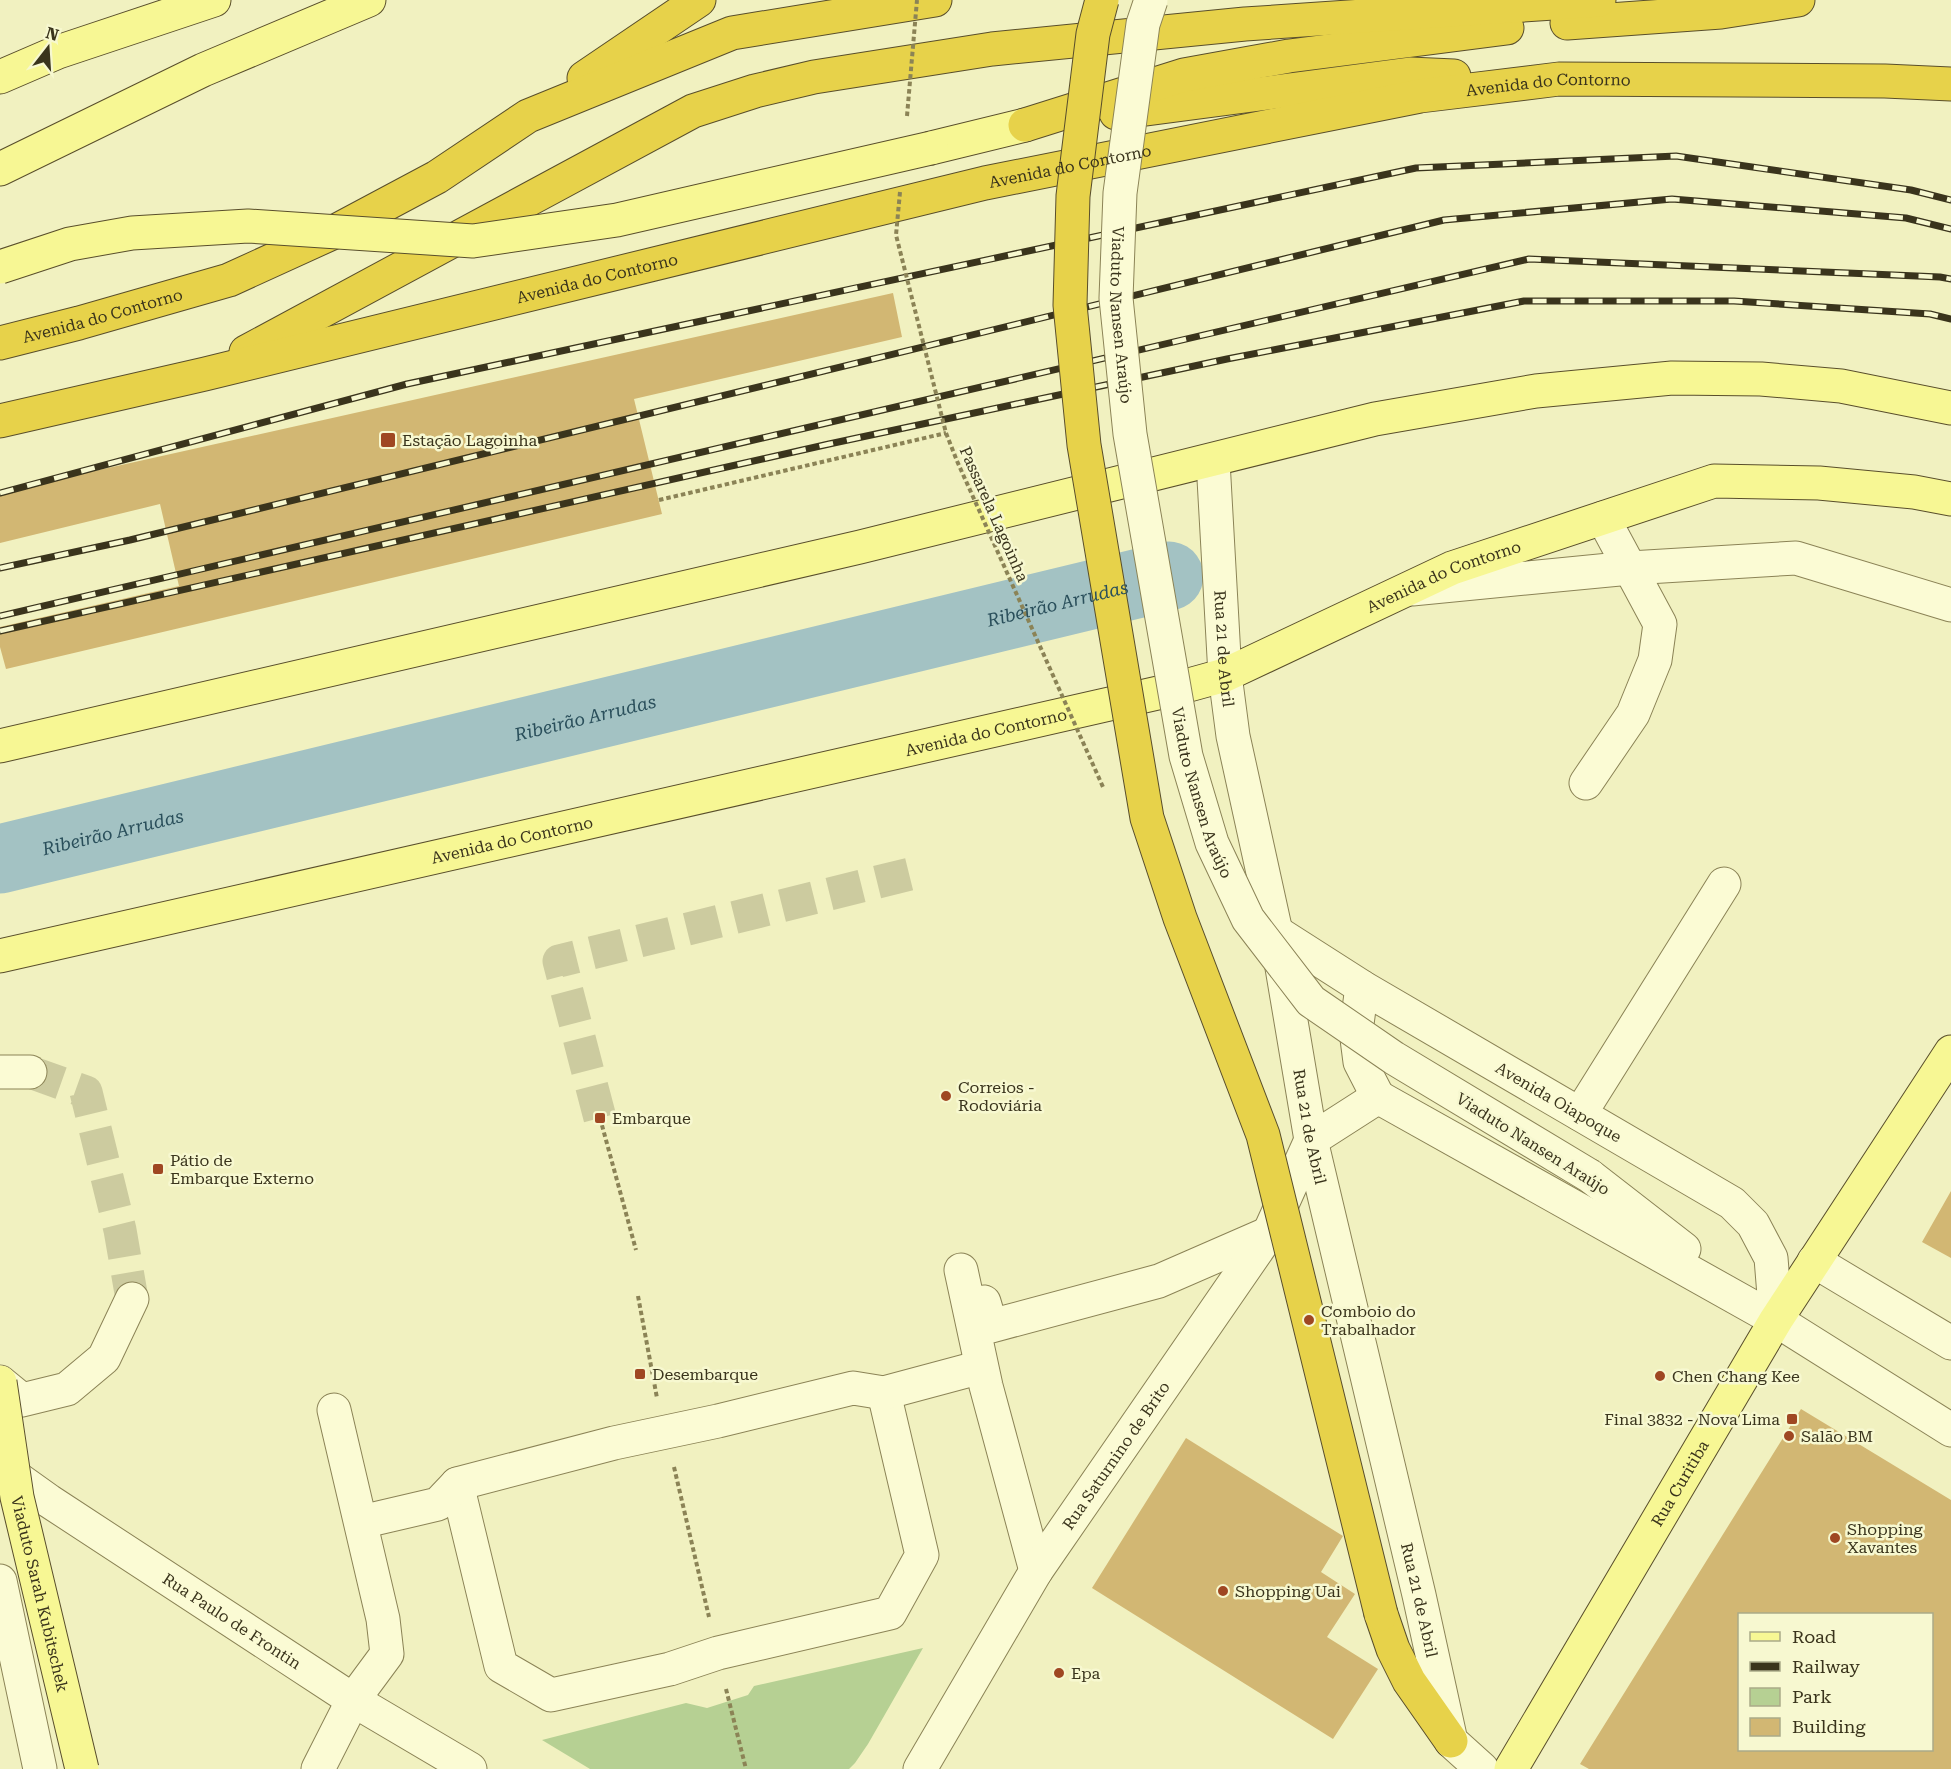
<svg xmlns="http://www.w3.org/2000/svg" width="1951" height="1769" font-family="'Roboto Serif',serif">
  <rect width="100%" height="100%" fill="#f1f1c0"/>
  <!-- green -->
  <path fill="#b6d093" d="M923,1648L868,1744L855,1763L849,1769H590L542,1740L686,1703L707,1708L748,1695L754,1686Z"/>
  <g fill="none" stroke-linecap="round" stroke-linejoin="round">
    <!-- river -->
    <path stroke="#a3c2c3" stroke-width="69" id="s1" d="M0,859L1169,576"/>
  </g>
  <!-- building -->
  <path fill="#d2b773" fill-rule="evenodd" d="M893,293L902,337L634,399L662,514L6,669L0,647V627L179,586L160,504L0,543V492Z
    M1951,1191V1258L1922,1242Z
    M1801,1409L1951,1500V1769H1589L1580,1764ZM1740,1614H1932V1750H1740Z
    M1186,1438L1343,1536L1321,1572L1355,1594L1327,1637L1378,1669L1333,1739L1092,1588Z"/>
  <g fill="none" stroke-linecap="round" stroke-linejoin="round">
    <!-- minor-tunnel -->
    <path stroke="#cccb9f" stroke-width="33" stroke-dasharray="33 16" stroke-linecap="butt" d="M30,1072L86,1092L120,1230L132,1299
      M600,1118L559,961L922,871"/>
    <defs>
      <g id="minor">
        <path id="s2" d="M1213,461L1225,675L1233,736L1276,932L1311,1140L1419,1595L1451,1741L1482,1769"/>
        <path d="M1412,589L1630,568L1796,558L1951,605"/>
        <path d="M1586,783L1633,714L1655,660L1660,624L1603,518"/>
        <path id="s3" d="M1276,932L1362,987L1732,1203L1753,1224L1771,1258L1776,1320"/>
        <path d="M1362,987L1356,1031L1360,1062L1378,1097"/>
        <path d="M0,1072H30"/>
        <path d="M1378,1097L1776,1320L1951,1430"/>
        <path d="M1580,1114L1724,884"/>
        <path d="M1311,1140L1378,1097"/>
        <path d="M1590,1176L1684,1249"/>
        <path d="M1814,1261L1951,1343"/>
        <path d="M961,1270L986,1386L1036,1571"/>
        <path d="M984,1302L991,1326L1159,1281L1269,1233"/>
        <path d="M0,1382L22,1400L67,1389L104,1358L132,1299"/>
        <path id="s4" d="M0,1466L49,1501L353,1700L470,1769"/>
        <path d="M457,1484L501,1666L551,1695L670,1669L718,1653L890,1613L922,1555L884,1393"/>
        <path d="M361,1522L438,1504L457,1484L614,1443L718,1421L853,1388L884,1393L981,1367"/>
        <path d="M0,1581L40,1769"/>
        <path d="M318,1769L353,1700L387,1654L383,1619L334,1410"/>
        <path id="s5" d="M920,1769L1036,1571L1269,1233L1311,1140"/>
      </g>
      <g id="major">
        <path d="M0,77L58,52L214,0"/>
        <path d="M931,148L1025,125"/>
        <path d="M0,169L203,70L369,0"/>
        <path d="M0,746L860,547L1375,419L1536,391L1672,378L1761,379L1841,386L1951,408"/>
        <path id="s6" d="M0,956L1171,690L1225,675L1452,568L1714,481L1819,483L1914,492L1951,499"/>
        <path id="s7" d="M1511,1769L1776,1320L1951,1052"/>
      </g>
      <g id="highway">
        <path d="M1567,23L1721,12L1798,0"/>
        <path d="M584,78L699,0"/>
        <path d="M1116,113L1410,74L1454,76"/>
        <path d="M1025,125L1184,75L1289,56L1507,28"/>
        <path id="s8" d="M0,343L79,323L229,280L332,233L437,177L528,116L732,33L935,0"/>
        <path d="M246,352L693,111L755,91L814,77L992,49L1245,24L1599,0"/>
        <path id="s9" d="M0,421L205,374L985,183L1420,96L1559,79L1885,81L1951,84"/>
        <path d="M1381,1614L1393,1649L1409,1681L1451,1741"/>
      </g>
    </defs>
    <!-- minor casing -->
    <use href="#minor" stroke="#8b8356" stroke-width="35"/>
    <!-- major casing -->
    <use href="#major" stroke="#594e2b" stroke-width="35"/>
    <!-- highway casing -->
    <use href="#highway" stroke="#594e2b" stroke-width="35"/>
    <!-- path -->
    <path stroke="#8b8356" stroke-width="4" stroke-dasharray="4.5 3" stroke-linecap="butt" d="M659,500L946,433
      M600,1118L636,1250
      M638,1296L657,1398
      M674,1467L709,1617
      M726,1689L746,1769"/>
    <!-- minor -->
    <use href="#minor" stroke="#fbfbd4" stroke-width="33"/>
    <!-- major -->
    <use href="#major" stroke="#f7f794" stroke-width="33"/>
    <!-- highway -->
    <use href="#highway" stroke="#e7d24a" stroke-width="33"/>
    <defs>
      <path id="rail" d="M0,493L407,384L1416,168L1676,156L1911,190L1951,200
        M0,568L130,540L1444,220L1672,199L1906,218L1951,229
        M0,616L1529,259L1940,277L1951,279
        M0,631L829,444L1227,359L1524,301H1734L1930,314L1951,319"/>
    </defs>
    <!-- rail casing -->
    <use href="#rail" stroke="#3a341c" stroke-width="7"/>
    <!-- rail -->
    <use href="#rail" stroke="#f7f8d0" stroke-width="4.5" stroke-dasharray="14" stroke-linecap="butt"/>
    <defs>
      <g id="minor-bridge">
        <path id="s10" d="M1151,0L1143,24L1120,193L1116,298L1130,434L1186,756L1212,843L1248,919L1311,1001L1394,1058L1590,1176"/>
      </g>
      <g id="major-bridge">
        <path d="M0,267L70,244L132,233L248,226L473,241L617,220L931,148"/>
        <path id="s11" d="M0,1382L17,1497L82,1769"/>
      </g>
      <path id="highway-bridge" d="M1102,0L1093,34L1073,196L1070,305L1084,445L1147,818L1180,918L1263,1135L1381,1614"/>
    </defs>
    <!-- minor-bridge casing -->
    <use href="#minor-bridge" stroke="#8b8356" stroke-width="35" stroke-linecap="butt"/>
    <!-- major-bridge casing -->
    <use href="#major-bridge" stroke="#594e2b" stroke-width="35" stroke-linecap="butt"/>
    <!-- highway-bridge casing -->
    <use href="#highway-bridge" stroke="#594e2b" stroke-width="35" stroke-linecap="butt"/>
    <!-- path-bridge -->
    <path stroke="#8b8356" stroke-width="4" stroke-dasharray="4.5 3" stroke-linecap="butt" d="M907,116L917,0
      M900,192L896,235L946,433L957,461L1103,787"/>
    <!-- minor-bridge -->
    <use href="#minor-bridge" stroke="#fbfbd4" stroke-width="33"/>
    <!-- major-bridge -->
    <use href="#major-bridge" stroke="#f7f794" stroke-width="33"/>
    <!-- highway-bridge -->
    <use href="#highway-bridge" stroke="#e7d24a" stroke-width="33"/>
  </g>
  <!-- markers -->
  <g fill="#9f4722" stroke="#f7f8d0" stroke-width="2">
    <rect x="380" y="432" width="16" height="16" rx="3"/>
    <circle cx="946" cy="1096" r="6"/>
    <rect x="594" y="1112" width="12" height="12" rx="3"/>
    <rect x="152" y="1163" width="12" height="12" rx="3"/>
    <circle cx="1309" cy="1320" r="6"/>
    <rect x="634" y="1368" width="12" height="12" rx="3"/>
    <circle cx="1660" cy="1376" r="6"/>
    <rect x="1786" y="1413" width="12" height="12" rx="3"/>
    <circle cx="1789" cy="1436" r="6"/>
    <circle cx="1835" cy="1538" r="6"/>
    <circle cx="1223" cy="1591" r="6"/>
    <circle cx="1059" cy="1673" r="6"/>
  </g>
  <g text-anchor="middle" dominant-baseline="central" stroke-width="5" stroke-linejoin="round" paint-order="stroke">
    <!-- street labels -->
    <g font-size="16" fill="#3a341c" stroke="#f7f8d0">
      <text stroke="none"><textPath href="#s9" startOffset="1586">Avenida do Contorno</textPath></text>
      <text stroke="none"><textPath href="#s9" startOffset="1100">Avenida do Contorno</textPath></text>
      <text stroke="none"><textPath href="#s9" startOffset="614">Avenida do Contorno</textPath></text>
      <text stroke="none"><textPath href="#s10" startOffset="318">Viaduto Nansen Araújo</textPath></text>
      <text stroke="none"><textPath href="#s8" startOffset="106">Avenida do Contorno</textPath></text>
      <text transform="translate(994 514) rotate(66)">Passarela Lagoinha</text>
      <text stroke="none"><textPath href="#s6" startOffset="1497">Avenida do Contorno</textPath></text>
      <text stroke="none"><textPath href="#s2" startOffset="188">Rua 21 de Abril</textPath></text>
      <text stroke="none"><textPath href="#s6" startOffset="1011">Avenida do Contorno</textPath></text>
      <text stroke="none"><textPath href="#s10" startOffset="804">Viaduto Nansen Araújo</textPath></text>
      <text stroke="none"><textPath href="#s6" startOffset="525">Avenida do Contorno</textPath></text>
      <text stroke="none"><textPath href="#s3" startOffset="330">Avenida Oiapoque</textPath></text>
      <text stroke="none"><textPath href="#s2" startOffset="674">Rua 21 de Abril</textPath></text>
      <text transform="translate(1533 1144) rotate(32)">Viaduto Nansen Araújo</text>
      <text stroke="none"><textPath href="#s5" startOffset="370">Rua Saturnino de Brito</textPath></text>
      <text stroke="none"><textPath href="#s7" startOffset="332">Rua Curitiba</textPath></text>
      <text stroke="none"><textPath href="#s11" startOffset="216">Viaduto Sarah Kubitschek</textPath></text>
      <text stroke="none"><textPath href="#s2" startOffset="1160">Rua 21 de Abril</textPath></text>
      <text stroke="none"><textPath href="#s4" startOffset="279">Rua Paulo de Frontin</textPath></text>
    </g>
    <!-- poi labels -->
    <g font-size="16" fill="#3a341c" stroke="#f7f8d0" text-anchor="start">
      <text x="402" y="440">Estação Lagoinha</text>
      <text x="958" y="1087">Correios -<tspan x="958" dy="18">Rodoviária</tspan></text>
      <text x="612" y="1118">Embarque</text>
      <text x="170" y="1160">Pátio de<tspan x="170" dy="18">Embarque Externo</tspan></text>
      <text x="1321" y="1311">Comboio do<tspan x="1321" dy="18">Trabalhador</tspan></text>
      <text x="652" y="1374">Desembarque</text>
      <text x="1672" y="1376">Chen Chang Kee</text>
      <text x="1780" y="1419" text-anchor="end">Final 3832 - Nova Lima</text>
      <text x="1801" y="1436">Salão BM</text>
      <text x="1847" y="1529">Shopping<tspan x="1847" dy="18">Xavantes</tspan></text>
      <text x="1235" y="1591">Shopping Uai</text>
      <text x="1071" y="1673">Epa</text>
    </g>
    <!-- water labels -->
    <g font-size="18" font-style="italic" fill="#2a4f5b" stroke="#f7f8d0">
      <text stroke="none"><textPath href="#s1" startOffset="1088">Ribeirão Arrudas</textPath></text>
      <text stroke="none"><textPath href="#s1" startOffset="602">Ribeirão Arrudas</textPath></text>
      <text stroke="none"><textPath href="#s1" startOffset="116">Ribeirão Arrudas</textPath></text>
    </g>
  </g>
  <!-- legend -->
  <rect x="1738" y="1613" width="195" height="138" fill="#f7f8d0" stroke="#abaa88" stroke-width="1.5"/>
  <rect x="1750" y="1632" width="30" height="9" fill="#f7f794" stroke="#abaa88" stroke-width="1.5"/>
  <text x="1792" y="1643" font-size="18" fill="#3a341c">Road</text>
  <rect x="1750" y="1662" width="30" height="9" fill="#3a341c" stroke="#abaa88" stroke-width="1.5"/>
  <text x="1792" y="1673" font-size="18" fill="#3a341c">Railway</text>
  <rect x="1750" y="1688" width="30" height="18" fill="#b6d093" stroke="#abaa88" stroke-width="1.5"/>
  <text x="1792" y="1703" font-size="18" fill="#3a341c">Park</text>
  <rect x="1750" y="1718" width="30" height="18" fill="#d2b773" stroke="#abaa88" stroke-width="1.5"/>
  <text x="1792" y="1733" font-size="18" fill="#3a341c">Building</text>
  <!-- north arrow -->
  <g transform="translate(48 48) rotate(17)" stroke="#f7f8d0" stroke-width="4.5" paint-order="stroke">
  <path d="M0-4.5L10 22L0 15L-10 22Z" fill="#3a341c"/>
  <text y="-9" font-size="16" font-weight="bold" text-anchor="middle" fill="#3a341c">N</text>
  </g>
</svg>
